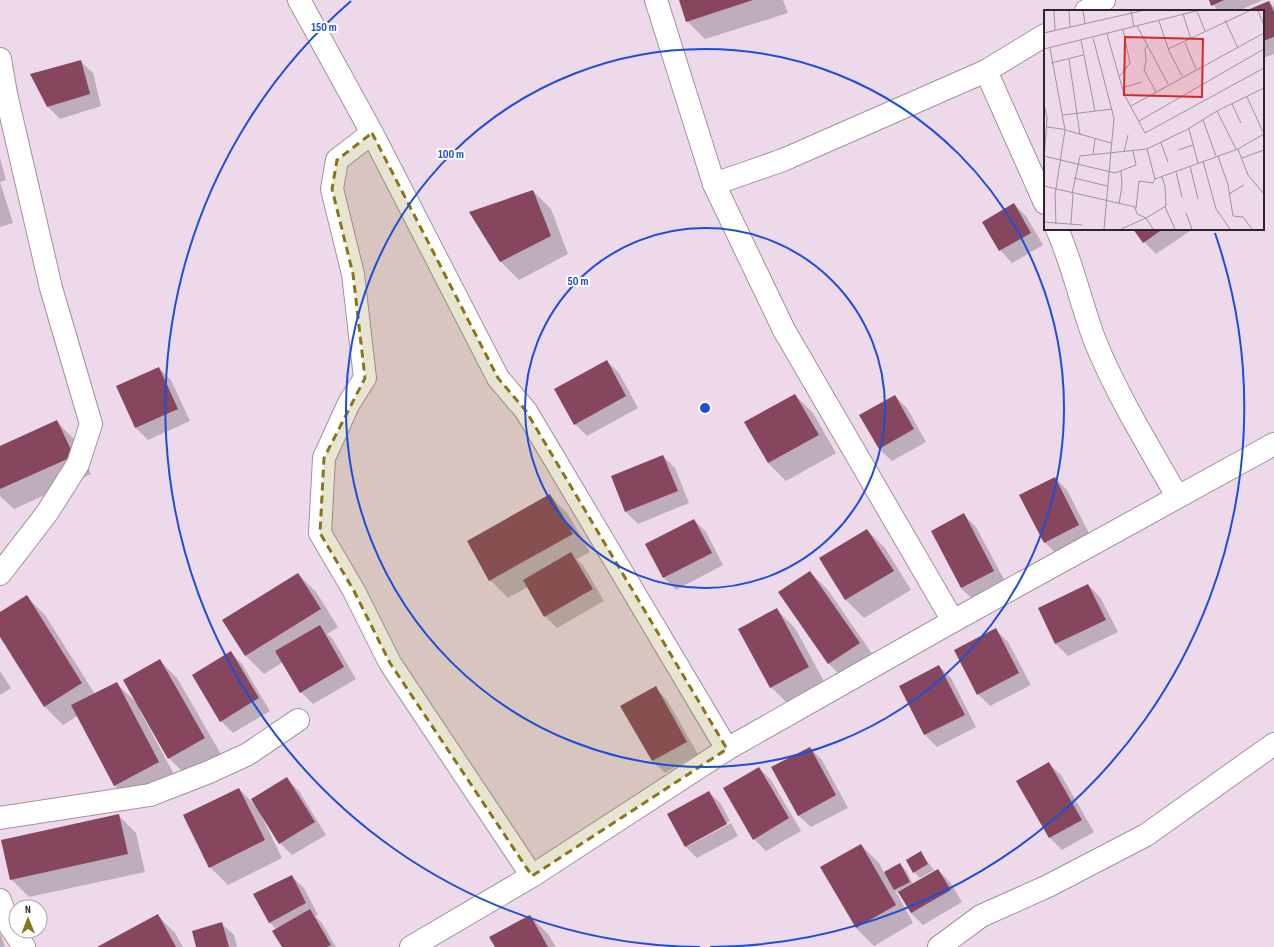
<svg xmlns="http://www.w3.org/2000/svg" width="1274" height="947" viewBox="0 0 1274 947" font-family="'Sofia Sans Condensed',sans-serif">
<style>
.shadow{fill:#0003}
.building{fill:#86475e}
.lines{fill:none;stroke-linecap:round;stroke-linejoin:round}
.minor-casing{stroke:#a3909f;stroke-width:24}
.minor{stroke:#fff;stroke-width:22}
.marked{fill:#897619;fill-opacity:0.2;stroke:#897619;stroke-width:3;stroke-dasharray:8 5;stroke-linejoin:round}
.ring{fill:none;stroke:#1d4ed8;stroke-width:2}
.inset-road{fill:none;stroke:#a0919d;stroke-width:1}
.view{fill:#d62828;fill-opacity:0.15;stroke:#d62828;stroke-width:2}
.inset-edge{fill:none;stroke:#2c242a;stroke-width:2}
.centre{fill:#1d4ed8;stroke:#fff;stroke-width:2}
.ring-label{font-size:12px;text-anchor:middle;font-weight:bold;fill:#1d4ed8;stroke:#fff;stroke-width:4;stroke-linejoin:round;paint-order:stroke}
</style>
<rect width="100%" height="100%" fill="#eed9ea"/>
<!-- shadow -->
<g class="shadow">
<path d="M680 0H783L788 13 705 39 687 21Z"/>
<path d="M1210 0H1263L1238 11H1218Z"/>
<path d="M1269 2 1274 7V54L1263 58V11H1248Z"/>
<path d="M80 61 93 73 101 106 60 119 48 107 31 74Z"/>
<path d="M0 158 6 180 0 182Z"/>
<path d="M0 182 13 223 0 227Z"/>
<path d="M533 191 551 209 568 254 519 280 501 262Z"/>
<path d="M1014 204 1026 216 1043 245 1012 263 1000 250 983 222Z"/>
<path d="M1134 229H1189L1190 231 1156 254 1144 242Z"/>
<path d="M607 361 619 373 638 408 587 436 575 424Z"/>
<path d="M159 368 171 380 190 421 148 440 136 428 118 387Z"/>
<path d="M795 395 813 413 836 453 786 481 768 463Z"/>
<path d="M895 396 907 408 926 442 892 461 879 449 861 416Z"/>
<path d="M57 422 75 440 91 474 14 509 0 496V447Z"/>
<path d="M663 456 675 468 689 503 638 524 626 512 612 476Z"/>
<path d="M1055 478 1067 490 1091 537 1057 554 1044 542Z"/>
<path d="M550 496 568 514 590 552 577 559 583 565 604 601 557 628 545 616 528 587 508 598 490 580Z"/>
<path d="M964 515 976 527 1006 583 973 600 961 588Z"/>
<path d="M694 520 706 532 723 565 676 590 664 578Z"/>
<path d="M867 530 885 548 911 590 864 618 846 600 821 558Z"/>
<path d="M810 572 828 590 877 661 847 682 829 664 780 592Z"/>
<path d="M298 574 316 592 338 627 327 634 332 638 356 679 313 704 301 692 283 662 264 674 246 656 224 620Z"/>
<path d="M1088 585 1100 597 1118 632 1068 656 1056 644 1039 609Z"/>
<path d="M27 597 45 615 95 694 116 683 137 703 159 660 177 678 222 756 187 776 169 758 140 708 139 709 177 780 132 803 114 785 77 716 63 725 45 707 0 635V613Z"/>
<path d="M777 610 795 628 826 685 789 705 771 687Z"/>
<path d="M996 630 1008 642 1031 685 990 706 978 694Z"/>
<path d="M230 652 242 664 270 711 233 733 221 721Z"/>
<path d="M939 666 951 678 976 727 937 747 925 735 900 686Z"/>
<path d="M0 671 11 688 0 695Z"/>
<path d="M655 688 667 700 698 754 665 773 652 761Z"/>
<path d="M810 748 822 760 848 808 811 827 798 815Z"/>
<path d="M1048 763 1061 775 1094 832 1062 850 1050 838 1017 781Z"/>
<path d="M759 768 771 780 801 831 766 851 754 839Z"/>
<path d="M287 779 299 791 326 835 292 855 280 843 263 817H262L282 858 228 885 210 867 239 789 256 806Z"/>
<path d="M709 792 721 804 730 821 688 844V846L731 823 738 836 697 858 685 846Z"/>
<path d="M118 815 136 833 145 872 29 897 11 879Z"/>
<path d="M861 845 879 863 884 873 900 864 906 870 913 884 938 870 950 882 962 902 923 925 911 913 901 895 895 890 913 923 874 946 856 928Z"/>
<path d="M920 852 934 870 920 878 914 872Z"/>
<path d="M291 876 304 888 318 915 315 916 322 923 336 947H283L277 930 269 922Z"/>
<path d="M157 915 175 933 183 947H99Z"/>
<path d="M530 916 548 934 556 947H496Z"/>
<path d="M221 923 234 935 237 947H198Z"/>
<path d="M0 934 1 935 5 947H0Z"/>
</g>
<!-- building -->
<g class="building">
<path d="M679 0H753L686 22Z"/>
<path d="M1209 0H1224L1211 6Z"/>
<path d="M1269 1 1274 12V37L1263 41V11H1245Z"/>
<path d="M81 60 90 94 47 107 30 74Z"/>
<path d="M533 190 551 236 500 262 469 212Z"/>
<path d="M1014 203 1031 233 999 251 982 222Z"/>
<path d="M1133 229H1163L1143 243Z"/>
<path d="M607 360 626 396 574 425 554 389Z"/>
<path d="M159 367 178 409 135 428 116 386Z"/>
<path d="M795 394 819 435 768 463 744 422Z"/>
<path d="M895 395 914 429 879 449 859 415Z"/>
<path d="M57 420 74 456 0 489V446Z"/>
<path d="M663 455 678 491 625 512 611 476Z"/>
<path d="M1055 477 1079 525 1044 543 1019 495Z"/>
<path d="M550 494 573 534 489 581 467 541Z"/>
<path d="M964 513 994 571 961 588 931 531Z"/>
<path d="M694 519 712 553 663 578 645 544Z"/>
<path d="M867 529 894 571 845 600 819 558Z"/>
<path d="M571 552 593 589 544 617 523 580Z"/>
<path d="M810 571 860 643 828 664 778 592Z"/>
<path d="M298 573 321 609 245 656 222 620Z"/>
<path d="M1088 584 1106 620 1055 644 1038 608Z"/>
<path d="M27 595 82 683 44 707 0 637V612Z"/>
<path d="M777 608 809 667 770 688 738 629Z"/>
<path d="M320 625 344 667 300 693 275 651Z"/>
<path d="M996 628 1019 673 977 695 954 650Z"/>
<path d="M231 651 259 698 220 722 192 675Z"/>
<path d="M160 659 205 738 168 759 123 680Z"/>
<path d="M939 665 965 715 924 735 899 686Z"/>
<path d="M117 682 159 762 114 786 71 705Z"/>
<path d="M656 686 687 742 652 761 620 706Z"/>
<path d="M810 747 836 795 798 816 771 767Z"/>
<path d="M1049 762 1082 820 1049 838 1016 781Z"/>
<path d="M759 767 789 818 753 840 723 788Z"/>
<path d="M287 777 315 822 279 844 251 799Z"/>
<path d="M239 788 265 840 209 868 183 815Z"/>
<path d="M709 791 727 824 685 847 667 814Z"/>
<path d="M119 814 128 854 10 880 1 840Z"/>
<path d="M861 844 896 905 856 928 820 867Z"/>
<path d="M921 851 928 864 913 873 906 860Z"/>
<path d="M900 863 910 882 894 890 884 872Z"/>
<path d="M938 869 951 890 911 913 898 892Z"/>
<path d="M292 875 306 903 269 923 253 894Z"/>
<path d="M310 909 331 945 327 947H282L272 931Z"/>
<path d="M158 914 176 947H97Z"/>
<path d="M530 915 548 947H495L489 937Z"/>
<path d="M222 922 229 947H196L192 931Z"/>
</g>
<g class="lines">
<defs>
<g id="minor">
<path d="M299 0 372 133 498 378 526 411 727 749"/>
<path d="M656 0 714 184 784 330 953 621"/>
<path d="M1086 11 1104 0"/>
<path d="M0 59 6 94 51 288 91 424 78 464 47 513 0 574"/>
<path d="M986 71 1045 203"/>
<path d="M372 133 337 160 332 189 353 274 365 378 349 403 324 458 320 533 354 591 390 663 532 876"/>
<path d="M714 184 783 160 986 71 1045 35"/>
<path d="M1057 229C1073 265 1081 304 1095 341 1117 395 1148 445 1177 496"/>
<path d="M0 818 150 795 209 772 248 754 298 720"/>
<path d="M0 900 7 921 24 947"/>
<path d="M411 947 532 876 727 749 953 621 1274 444"/>
<path d="M939 947 981 916 1048 886 1146 835 1274 744"/>
</g>
</defs>
<!-- minor casing -->
<use href="#minor" class="minor-casing"/>
<!-- minor -->
<use href="#minor" class="minor"/>
</g>
<!-- marked area -->
<path class="marked" d="M372 133 498 378 526 411 727 749 532 876 390 663 354 591 320 533 324 458 365 378 353 274 332 189 337 160Z"/>
<!-- distance rings -->
<g class="ring">
<circle cx="705" cy="408" r="180"/>
<circle cx="705" cy="408" r="359"/>
<path d="M700 947A539 539 0 0 1 351 1M1215 233A539 539 0 0 1 710 947"/>
</g>
<!-- overview -->
<g transform="translate(1044 10)">
<rect width="220" height="220" fill="#eed9ea"/>
<path class="inset-road" d="M10 1 11 20M25 1 26 17M39 1 41 14M87 1 90 17M153 1 161 21M214 1 220 15M139 4 147 29M181 10 194 38M115 11 125 41 138 66M93 16 124 74M0 23 97 1M63 24 80 84 101 123 220 58M49 28 70 108 60 219M37 30 51 101M141 33 152 59M103 36 101 39 102 51 100 60 112 82M6 38 21 120 11 185 12 214M0 39 152 1M124 39 205 1M25 49 36 125M7 53 39 45M75 67 86 53 79 20M78 78 98 72M203 87 220 124M0 94 3 108 0 150M188 94 197 113M87 96 220 23M173 101 192 139M19 105 68 99M159 110 172 146M95 111 220 39M3 117 18 119 67 133M145 119 154 153M117 133 124 152M103 139 111 169 194 139 220 124M194 139 204 165 220 184M134 140 149 135M80 142 84 125M49 144 51 129M0 146 71 163 92 155 89 141M174 146 184 175 189 206 199 207 208 219M198 148 220 140M159 151 172 199 186 219M146 156 154 189M132 162 138 187M30 168 63 176M0 176 91 197 93 204 102 208 122 196 121 176 118 167M28 184 36 146 103 139 144 119 173 101 220 78M185 184 200 175M75 194 78 175 77 161M121 197 131 219M92 198 95 171 109 173 111 169M142 203 148 219M0 212 38 215M27 214 29 184M77 219 102 208 109 219"/>
<path class="view" d="M81 27 159 29 158 87 80 85Z"/>
<rect width="220" height="220" class="inset-edge"/>
</g>
<circle cx="705" cy="408" r="6" class="centre"/>
<g class="ring-label">
<text x="324" y="31">150 m</text>
<text x="451" y="158">100 m</text>
<text x="578" y="285">50 m</text>
</g>
<!-- north arrow -->
<g transform="translate(28 919) rotate(359)"><circle r="19" fill="#ffffff" stroke="#aba7aa"/>
<path d="M0-3L7 15L0 10L-7 15Z" fill="#897619"/>
<text y="-6" font-size="11" font-weight="bold" text-anchor="middle" fill="#2c242a">N</text>
</g>
</svg>
